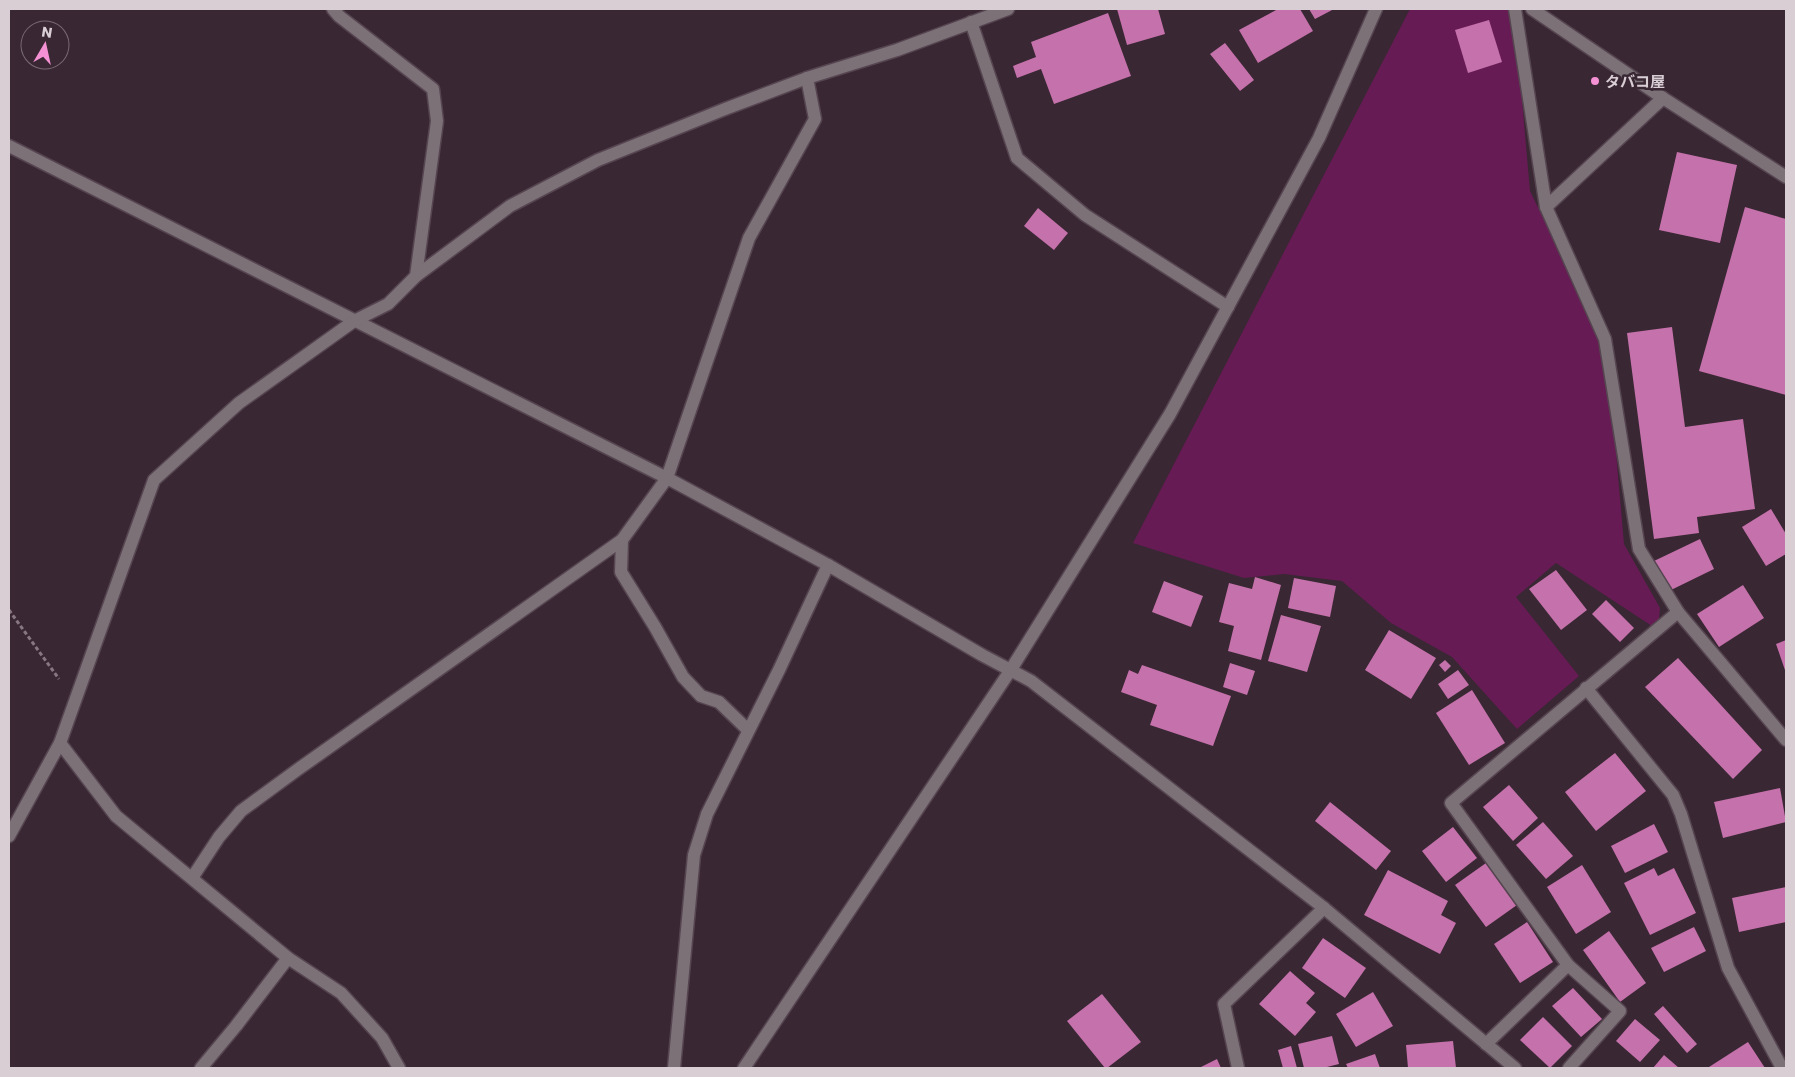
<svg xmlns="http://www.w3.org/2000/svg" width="1795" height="1077" viewBox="0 0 1795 1077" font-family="Poppins,'Noto Sans JP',sans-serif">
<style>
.green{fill:#671b54}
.building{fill:#c571ab}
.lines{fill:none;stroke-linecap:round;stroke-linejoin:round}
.minor-casing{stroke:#564550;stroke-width:15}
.path{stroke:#867780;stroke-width:3;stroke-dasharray:4 2.5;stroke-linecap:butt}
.minor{stroke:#7b7177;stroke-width:12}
.poi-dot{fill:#f491d4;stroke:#392733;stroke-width:2}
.labels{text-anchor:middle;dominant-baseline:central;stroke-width:5;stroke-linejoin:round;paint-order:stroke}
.poi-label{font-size:15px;font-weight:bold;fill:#daced5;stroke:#392733;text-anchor:start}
</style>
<rect width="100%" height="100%" fill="#392733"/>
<!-- green -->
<path class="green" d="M1410 9H1514L1530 191 1607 349 1624 544 1660 608 1658 630 1556 563 1516 597 1579 676 1517 729 1452 657 1391 623 1342 581 1284 574 1244 578 1133 543Z"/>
<!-- building -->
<g class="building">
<path d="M1117 9H1158L1165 34 1127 45Z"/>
<path d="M1278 9H1300L1313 31 1258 63 1239 30Z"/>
<path d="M1309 9H1334L1315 19Z"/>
<path d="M1108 13 1131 76 1054 104 1041 69 1017 78 1013 66 1036 57 1031 42Z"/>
<path d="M1489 20 1502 62 1468 73 1455 30Z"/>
<path d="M1225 43 1254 80 1240 91 1210 54Z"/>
<path d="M1677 152 1737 165 1720 243 1659 230Z"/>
<path d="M1745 207 1786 219V395L1699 371Z"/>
<path d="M1038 208 1068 233 1054 250 1024 226Z"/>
<path d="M1672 327 1685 427 1743 419 1755 509 1697 517 1699 533 1654 539 1627 333Z"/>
<path d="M1771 509 1786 534V554L1766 566 1742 527Z"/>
<path d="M1700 539 1714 569 1669 591 1654 561Z"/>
<path d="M1556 570 1587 610 1561 630 1529 589Z"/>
<path d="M1255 577 1281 585 1261 660 1228 651 1234 626 1219 622 1229 583 1252 589Z"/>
<path d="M1294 578 1336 586 1330 617 1288 608Z"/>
<path d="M1164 581 1203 596 1191 627 1152 612Z"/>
<path d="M1743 585 1764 618 1719 647 1697 614Z"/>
<path d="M1606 600 1634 628 1620 642 1592 614Z"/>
<path d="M1281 615 1321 626 1307 672 1268 661Z"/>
<path d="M1389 630 1436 658 1411 699 1365 670Z"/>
<path d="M1786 640V673L1776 644Z"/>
<path d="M1678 658 1762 750 1733 779 1645 687Z"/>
<path d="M1445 660 1451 666 1445 672 1439 665Z"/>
<path d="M1230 663 1255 671 1247 695 1223 687Z"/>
<path d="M1142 665 1231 696 1213 746 1150 725 1157 705 1121 692 1129 670 1138 674Z"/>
<path d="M1458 670 1469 685 1448 699 1438 684Z"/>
<path d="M1472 690 1505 743 1469 765 1436 713Z"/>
<path d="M1615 753 1646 791 1596 831 1565 792Z"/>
<path d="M1509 785 1538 818 1513 841 1483 807Z"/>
<path d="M1780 788 1786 822 1723 838 1714 802Z"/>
<path d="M1330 802 1391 851 1376 870 1315 821Z"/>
<path d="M1543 822 1573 856 1546 879 1516 845Z"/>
<path d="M1654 824 1668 852 1625 873 1611 846Z"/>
<path d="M1453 827 1477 858 1446 882 1422 851Z"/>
<path d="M1486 863 1517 905 1486 927 1455 885Z"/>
<path d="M1582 865 1611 912 1576 934 1547 887Z"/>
<path d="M1654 868 1658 876 1674 868 1696 913 1650 935 1624 883Z"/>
<path d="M1388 870 1448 901 1441 915 1456 923 1440 954 1364 915Z"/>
<path d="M1786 887V922L1739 932 1732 898Z"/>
<path d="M1527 922 1553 962 1520 983 1494 944Z"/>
<path d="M1694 927 1706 951 1664 972 1651 948Z"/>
<path d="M1609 931 1646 983 1620 1002 1583 950Z"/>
<path d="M1323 938 1366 968 1345 998 1302 968Z"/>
<path d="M1290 971 1315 993 1306 1003 1316 1012 1295 1036 1259 1004Z"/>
<path d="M1573 988 1602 1019 1581 1037 1552 1006Z"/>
<path d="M1373 992 1393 1026 1356 1047 1336 1014Z"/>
<path d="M1102 994 1141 1042 1107 1068H1105L1067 1021Z"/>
<path d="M1663 1006 1697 1044 1687 1053 1654 1014Z"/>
<path d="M1543 1017 1572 1046 1550 1068 1520 1040Z"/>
<path d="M1635 1019 1660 1040 1640 1062 1616 1041Z"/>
<path d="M1332 1036 1339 1064 1323 1068H1304L1298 1044Z"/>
<path d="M1453 1041 1456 1068H1408L1406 1045Z"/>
<path d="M1748 1042 1765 1068H1710L1709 1067Z"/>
<path d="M1291 1046 1297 1068H1283L1278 1050Z"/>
<path d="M1375 1054 1380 1068H1348L1346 1064Z"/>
<path d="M1664 1055 1679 1068H1653Z"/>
<path d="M1217 1059 1221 1068H1199Z"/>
</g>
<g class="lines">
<defs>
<g id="minor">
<path d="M333 9 339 16 433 89 437 121 416 276"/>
<path d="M1515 9 1546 207 1605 339 1639 549 1678 612 1786 740"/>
<path d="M1532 9 1663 98 1786 177"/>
<path d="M971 22 1017 158 1085 215 1228 307"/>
<path d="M9 146 667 478 828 565 982 655 1031 681 1324 908 1515 1068"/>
<path d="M1546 207 1663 98"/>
<path d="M622 540 621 572 655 627 683 677 701 696 719 702 748 730"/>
<path d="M1586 688 1673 795 1681 814 1728 968 1782 1068"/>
<path d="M60 743 116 816 288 958 341 993 382 1038 399 1068"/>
<path d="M9 836 60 743 154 480 239 403 354 321 388 304 416 276 510 206 598 160 725 109 807 78 897 50 1008 9"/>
<path d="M192 878 219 837 241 811 297 770 622 540 667 478 749 238 815 119 807 78"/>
<path d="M1568 965 1620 1011 1569 1068"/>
<path d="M1486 1044 1568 965 1451 803 1678 612"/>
<path d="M201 1068 236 1026 288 958"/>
<path d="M674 1068 694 855 707 814 779 670 828 565"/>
<path d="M744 1068 1010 671 1170 414 1319 138 1376 9"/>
<path d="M1238 1068 1224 1004 1324 908"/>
</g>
</defs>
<!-- minor casing -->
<use href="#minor" class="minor-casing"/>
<!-- path -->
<path class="path" d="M9 610 59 679"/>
<!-- minor -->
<use href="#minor" class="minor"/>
</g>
<!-- markers -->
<circle class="poi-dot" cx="1595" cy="81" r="5"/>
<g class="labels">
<!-- poi labels -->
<g class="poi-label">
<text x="1605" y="81">タバコ屋</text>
</g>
</g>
<!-- border -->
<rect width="1795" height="1077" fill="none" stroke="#daced5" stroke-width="20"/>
<!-- north arrow -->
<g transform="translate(45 45) rotate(9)"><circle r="24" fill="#392733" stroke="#796a74"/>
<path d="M0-4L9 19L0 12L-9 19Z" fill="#f491d4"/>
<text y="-8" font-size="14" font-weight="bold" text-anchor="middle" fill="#daced5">N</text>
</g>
</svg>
